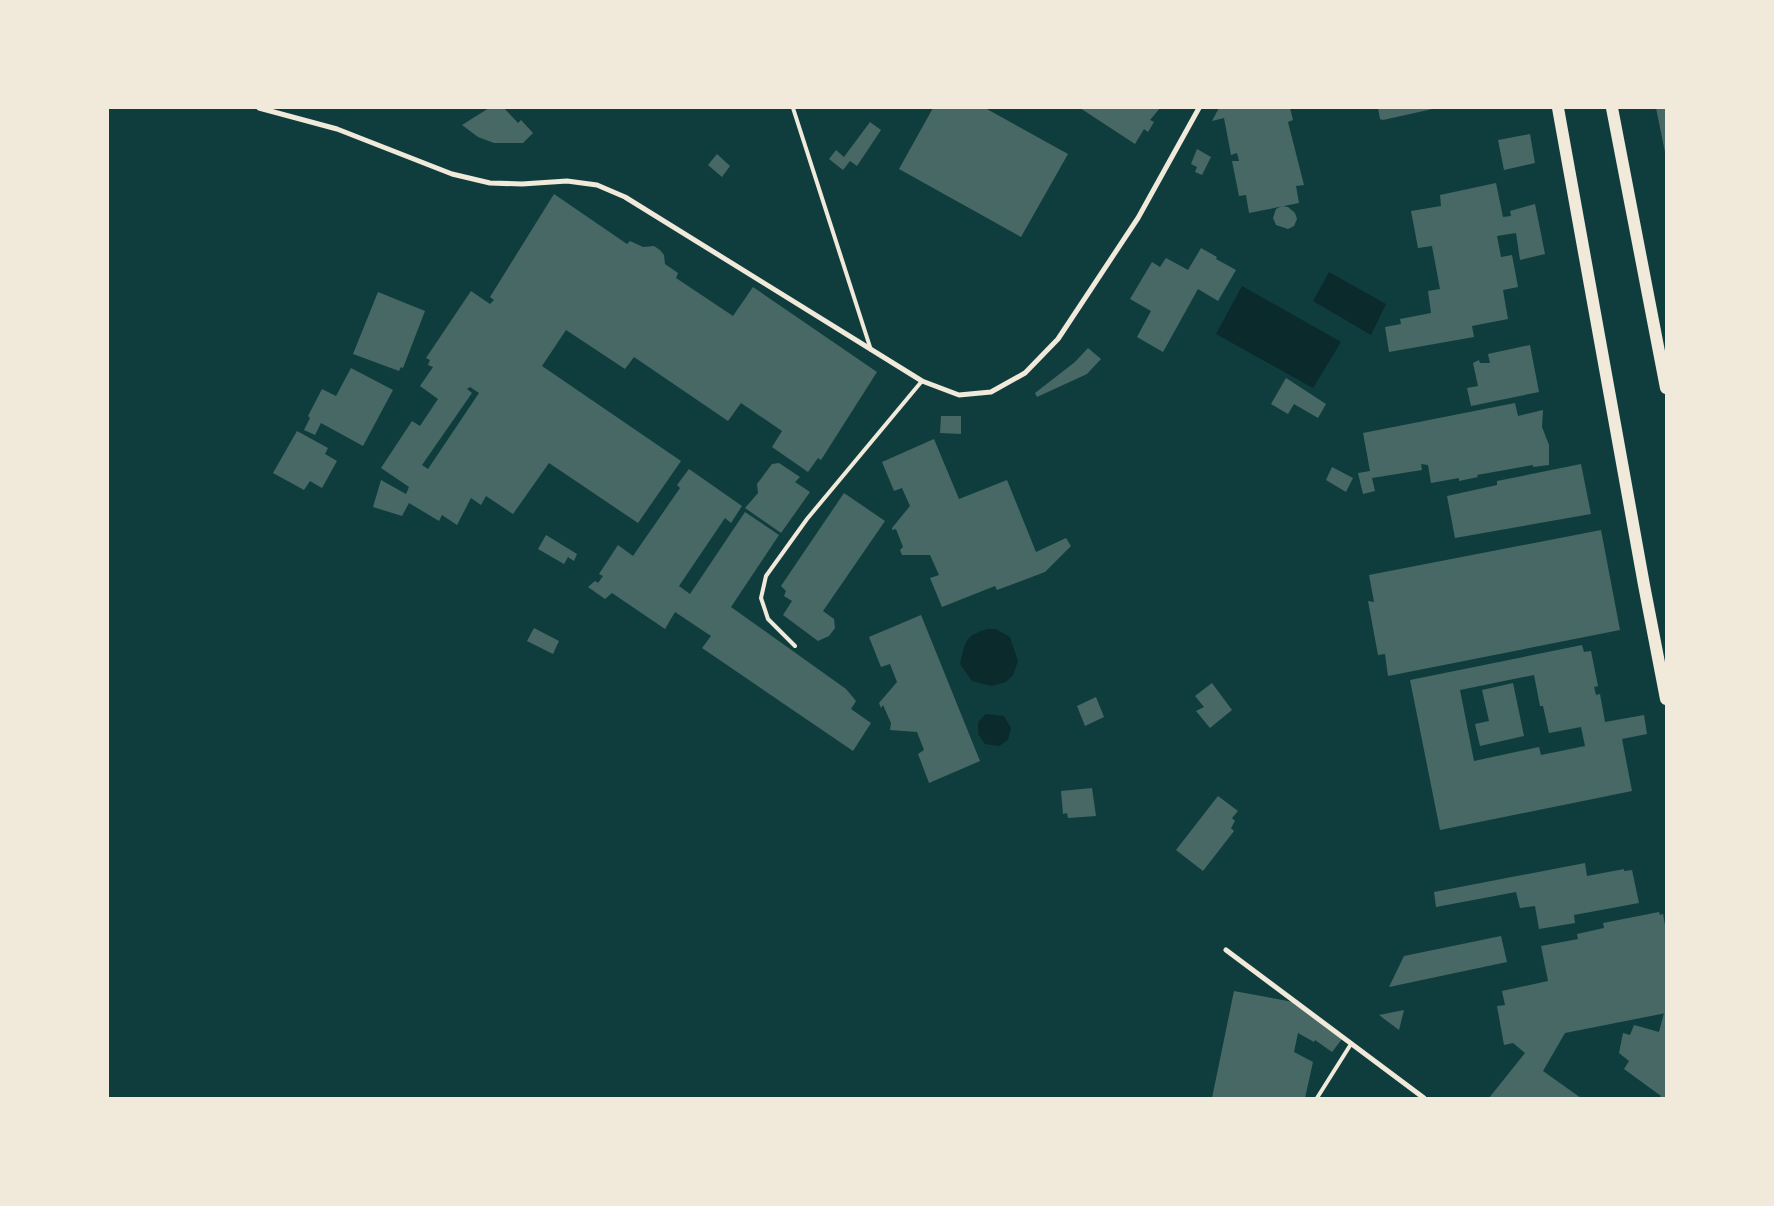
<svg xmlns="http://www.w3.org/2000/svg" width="1774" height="1206" viewBox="0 0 1774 1206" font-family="Montserrat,sans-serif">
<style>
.water{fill:#0a2a2b}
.building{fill:#486865;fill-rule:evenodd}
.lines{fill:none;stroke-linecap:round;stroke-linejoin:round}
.service{stroke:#f1e9da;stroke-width:4}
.minor{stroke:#f1e9da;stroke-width:5}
.primary{stroke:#f1e9da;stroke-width:12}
</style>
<rect width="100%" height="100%" fill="#0f3d3e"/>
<!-- water -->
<g class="water">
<path d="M1329 272 1386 304 1371 335 1313 301Z"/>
<path d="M1242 286 1341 342 1313 388 1216 334Z"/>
<path d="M987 629H996L1010 637 1018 661 1013 675 1006 682 992 686 972 681 960 664C966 641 963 637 987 629Z"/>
<path d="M986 714 1004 716 1011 728 1008 740 999 746 985 744 978 734V722Z"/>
</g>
<!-- building -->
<g class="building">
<path d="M489 108H504L518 123 521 120 533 133 523 143H494L478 137 462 125Z"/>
<path d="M933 108H985L1068 154 1021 237 899 169Z"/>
<path d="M1080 108H1160L1150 120 1154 122 1148 132 1144 129 1135 144Z"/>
<path d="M1219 108H1290L1293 120 1288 122 1304 185 1296 186 1299 203 1249 213 1246 195 1239 196 1232 161H1239L1237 153 1231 155 1224 118 1212 121Z"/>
<path d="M1378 108H1437L1383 120 1380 119Z"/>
<path d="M1656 108H1666V157Z"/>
<path d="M870 122 881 130 857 166 850 161 843 170 829 159 836 150 844 157Z"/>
<path d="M1530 134 1535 163 1504 170 1498 140Z"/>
<path d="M1197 149 1211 157 1202 175 1195 172 1197 167 1191 164Z"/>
<path d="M717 154 730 166 722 177 708 165Z"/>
<path d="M1496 183 1503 217 1511 216 1510 211 1535 204 1545 254 1520 260 1516 233 1497 236 1501 257 1512 255 1518 287 1503 290 1508 319 1472 326 1474 337 1389 352 1385 327 1401 324 1400 319 1431 313 1428 291 1440 289 1432 246 1418 248 1411 211 1441 206 1440 195Z"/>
<path d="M554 194 627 244 630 241 643 247 654 246 660 250 664 255 665 264 678 273 676 278 733 316 753 287 877 372 821 460 818 458 808 472 772 447 782 431 741 403 728 421 634 357 625 369 566 330 542 366 681 461 638 523 549 463 513 514 486 496 481 505 471 498 457 525 442 515 439 521 409 503 402 516 373 507 381 480 406 494 409 487 381 468 412 421 420 426 438 399 420 386 433 367 428 365 430 360 426 358 471 291 490 304 494 300 490 297ZM470 387 479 393 428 469 422 465 472 393 467 389Z"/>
<path d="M1282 206 1288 207 1295 213 1297 219 1294 226 1288 229 1276 225 1273 218 1276 209Z"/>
<path d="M1201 248 1217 257 1216 259 1236 270 1218 301 1198 289 1163 352 1137 337 1151 311 1130 299 1152 262 1160 267 1166 258 1188 270Z"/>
<path d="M378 292 425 311 403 368 401 367 399 371 353 354Z"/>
<path d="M1530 345 1539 392 1471 406 1467 388 1478 386 1473 363 1479 360 1480 363H1490L1488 354Z"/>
<path d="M1088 348 1101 359 1087 374 1037 397 1035 393 1075 362Z"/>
<path d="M351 368 393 390 363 446 321 423 315 435 304 430 310 418 308 416 322 389 336 396Z"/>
<path d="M1286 378 1326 404 1318 418 1294 404 1288 414 1271 404Z"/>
<path d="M1515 403 1518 416 1543 410 1542 427 1549 445V465L1533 467V465L1477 475 1478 477 1459 481V478L1431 483 1428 465 1421 464 1422 470 1372 478 1375 491 1363 494 1358 473 1370 471 1363 433Z"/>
<path d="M941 416H961V434L940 433Z"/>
<path d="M297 431 328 448 325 454 337 461 322 488 310 481 304 490 273 473Z"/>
<path d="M934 439 959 499 1007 480 1036 552 1066 538 1071 546 1045 572 997 590 995 586 942 607 930 578 939 575 930 555H902L900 550 903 547 896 529 892 530V528L910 506 902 488 894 491 882 462Z"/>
<path d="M779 463 800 477 795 482 810 492 781 533 745 508 758 493 757 484 772 464Z"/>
<path d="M1581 464 1591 514 1455 538 1447 496 1497 485V481Z"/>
<path d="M1332 467 1353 478 1346 492 1326 480Z"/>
<path d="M689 469 742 506 731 523 725 518 679 586 690 594 745 512 779 535 731 607 846 689 856 701 851 709 871 723 853 751 702 648 711 636 675 612 665 629 612 593 605 599 588 587 595 581 598 583 603 576 599 574 618 545 633 556 680 488 677 485Z"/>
<path d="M844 493 885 521 823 611 834 619 835 628 829 636 818 641 783 615 792 601 784 596 786 591 781 586Z"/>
<path d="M1601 530 1620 630 1388 676 1385 654 1378 655 1368 601 1374 602 1369 575Z"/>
<path d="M546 535 577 554 574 561 568 557 564 564 538 549Z"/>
<path d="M921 615 980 761 929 783 918 754 924 750 917 732 890 730 891 723 883 705 881 708 879 703 897 682 890 664 881 667 869 637Z"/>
<path d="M534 628 559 641 553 654 527 641Z"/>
<path d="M1582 645 1584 652 1591 651 1598 686 1594 687 1596 695 1600 694 1605 722 1644 715 1647 734 1622 739 1632 791 1440 830 1410 680ZM1534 675 1540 706H1543L1549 733 1581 727 1585 746 1541 755 1539 747 1474 761 1460 690Z"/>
<path d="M1212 683 1232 710 1210 728 1196 711 1204 707 1195 696Z"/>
<path d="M1513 683 1524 736 1480 746 1475 724 1489 721 1482 690Z"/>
<path d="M1096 697 1104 717 1085 726 1077 706Z"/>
<path d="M1092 788 1096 816 1068 818 1067 813 1063 814 1061 791Z"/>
<path d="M1218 796 1238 811 1232 818 1235 821 1231 828 1234 831 1203 871 1176 850Z"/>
<path d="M1585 863 1587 876 1624 869V871L1632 870 1639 903 1574 915 1575 923 1539 929 1535 906 1520 908 1516 892 1436 907 1434 892Z"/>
<path d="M1659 912 1660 915 1663 914 1666 931V1013L1565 1033 1543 1071 1581 1098H1489L1525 1053 1513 1043 1504 1045 1497 1006 1505 1005 1502 991 1548 981 1541 946 1578 939 1577 934 1604 928 1603 923Z"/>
<path d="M1501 936 1507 962 1389 987 1404 956Z"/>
<path d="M1234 991 1293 1002 1342 1039 1332 1052 1315 1040 1314 1042 1298 1033 1294 1052 1313 1062 1305 1098H1212Z"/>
<path d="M1404 1010 1399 1030 1379 1015Z"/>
<path d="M1664 1013 1666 1014V1097L1659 1098 1661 1096 1624 1069 1629 1061 1619 1053 1623 1033 1630 1035 1634 1025 1659 1032Z"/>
</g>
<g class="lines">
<!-- service -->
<g class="service">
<path d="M793 108 871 350"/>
<path d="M795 646 768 619 761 598 766 576 807 519 922 381"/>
<path d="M1317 1098 1351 1044"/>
</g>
<!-- minor -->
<g class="minor">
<path d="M259 108 337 129 452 174 490 183 522 184 567 181 597 185 625 197 922 381 959 395 991 392 1025 373 1058 339 1138 218 1199 108"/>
<path d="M1226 950 1424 1098"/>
</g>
<!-- primary -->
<g class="primary">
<path d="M1558 108 1644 585 1666 699"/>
<path d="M1612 108 1666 388"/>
</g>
</g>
<!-- border -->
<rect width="1774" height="1206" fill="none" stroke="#f1e9da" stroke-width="218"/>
</svg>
